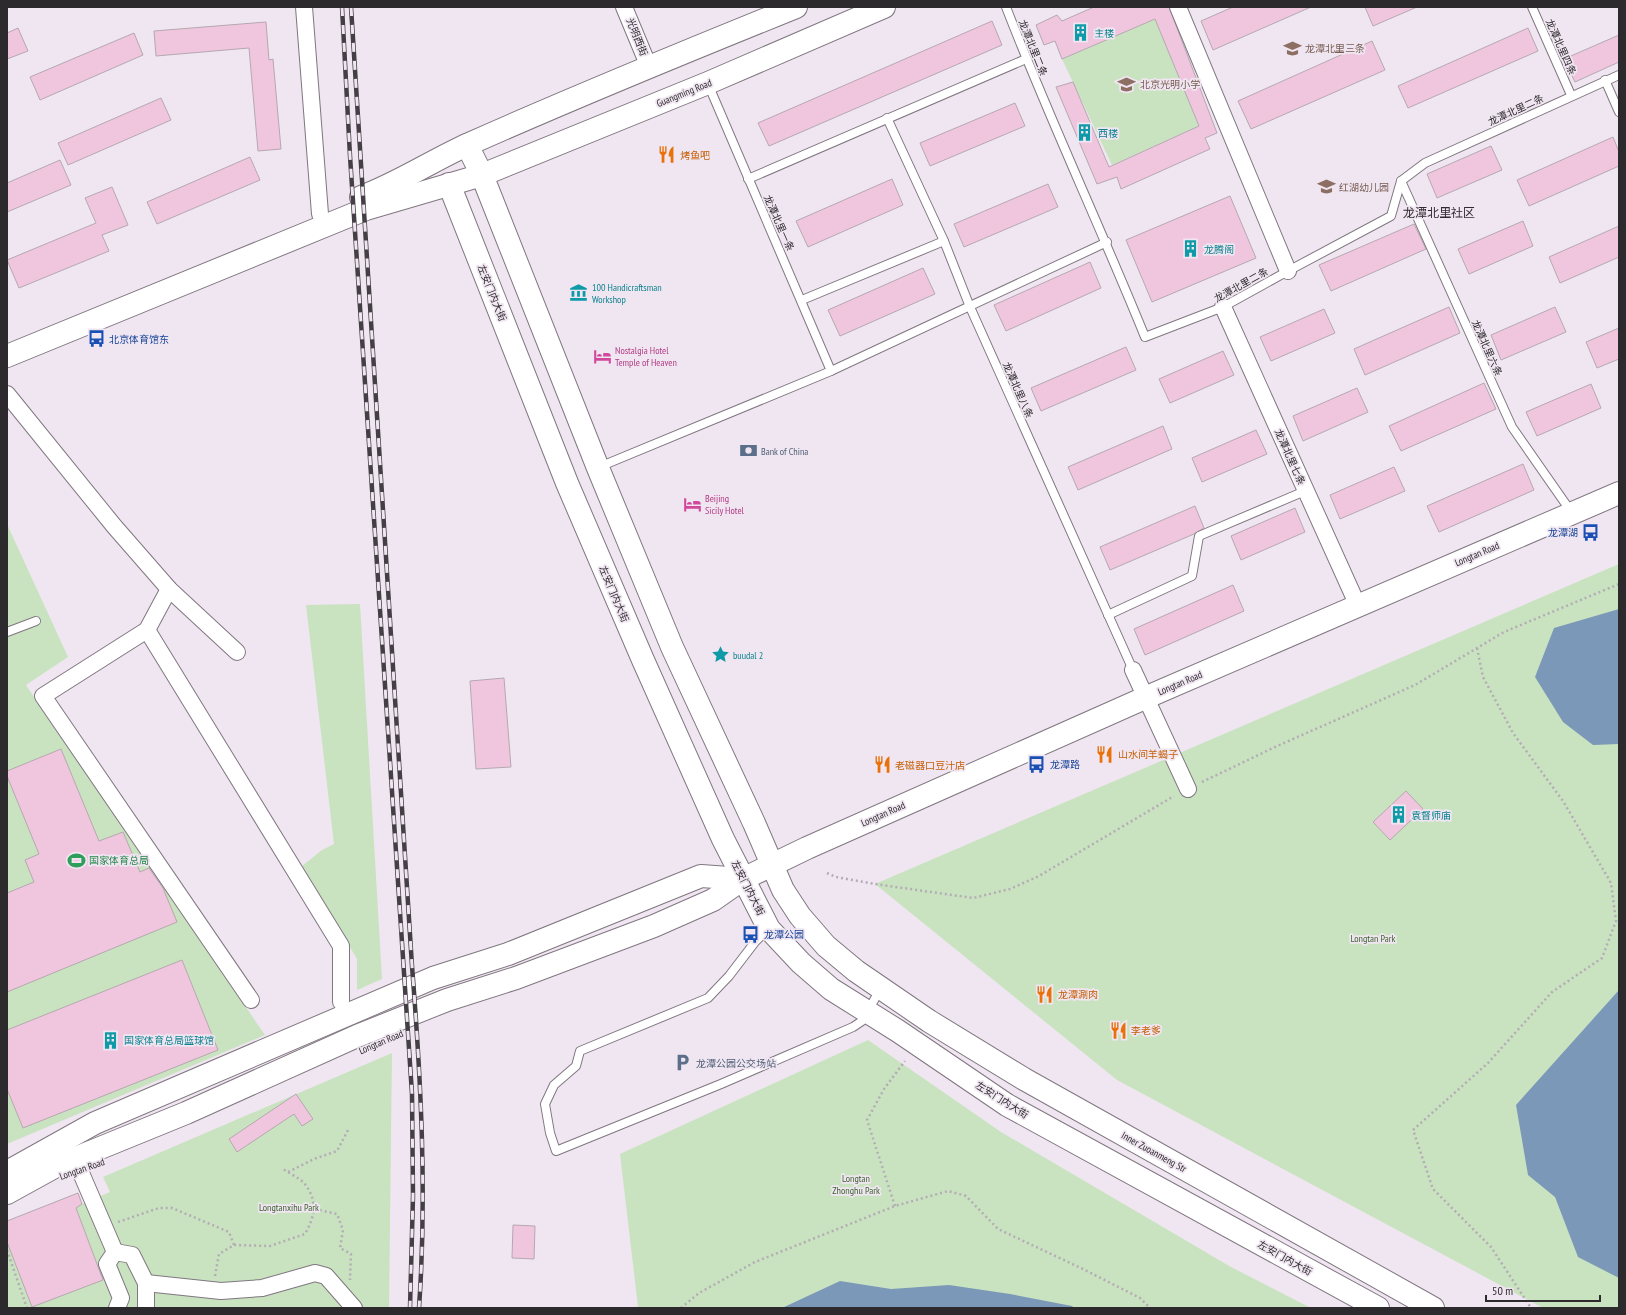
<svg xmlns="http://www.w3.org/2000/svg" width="1626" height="1315" viewBox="0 0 1626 1315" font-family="'PT Sans Narrow','Noto Sans SC',sans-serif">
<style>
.green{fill:#c9e3c0}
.water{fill:#7c98b8}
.building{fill:#f0c6de;stroke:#b5a8b0}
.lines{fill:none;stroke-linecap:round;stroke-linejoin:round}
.lane-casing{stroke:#807781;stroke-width:10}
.street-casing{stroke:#807781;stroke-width:18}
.secondary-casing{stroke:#807781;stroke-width:24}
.path{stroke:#b4acb5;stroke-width:2.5;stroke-dasharray:2 3;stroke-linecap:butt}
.lane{stroke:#fff;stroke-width:8}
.street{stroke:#fff;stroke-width:16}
.secondary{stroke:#fff;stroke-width:22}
.rail-casing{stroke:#433f44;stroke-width:4.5}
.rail{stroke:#f0e6f1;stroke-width:3;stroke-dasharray:9;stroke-linecap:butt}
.labels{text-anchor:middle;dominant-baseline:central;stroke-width:3.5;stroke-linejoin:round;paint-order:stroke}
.culture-label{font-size:10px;fill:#0d838f;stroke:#f0e6f1;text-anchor:start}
.street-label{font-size:10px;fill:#2d2a2e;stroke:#f0e6f1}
.education-label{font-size:10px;fill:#785e54;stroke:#f0e6f1;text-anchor:start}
.food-label{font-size:10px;fill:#c56008;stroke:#f0e6f1;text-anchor:start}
.transit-label{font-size:10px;fill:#164399;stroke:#f0e6f1;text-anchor:start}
.hotel-label{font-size:10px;fill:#b23c85;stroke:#f0e6f1;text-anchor:start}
.service-label{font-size:10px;fill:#4e5e75;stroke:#f0e6f1;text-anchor:start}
.leisure-label{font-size:10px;fill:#27864d;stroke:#f0e6f1;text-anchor:start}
.park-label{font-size:10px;fill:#3e6230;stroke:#f0e6f1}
.quarter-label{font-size:12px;fill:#302931;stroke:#f0e6f1}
</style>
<rect width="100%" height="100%" fill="#f0e6f1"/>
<!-- green -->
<g class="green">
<path d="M1155 19 1199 126 1112 165 1062 59Z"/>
<path d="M7 524 68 657 26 685 265 1035 7 1144Z"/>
<path d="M1619 564V1308H1543L1117 1080 875 884Z"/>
<path d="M360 604 382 979 357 990V959L302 866 322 850 334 844 306 605Z"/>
<path d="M868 1040 1001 1132 1231 1267 1311 1308H636L638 1307 620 1154Z"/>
<path d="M392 1053 389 1308H7V1221L78 1193 82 1204 110 1192 103 1177Z"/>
</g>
<!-- water -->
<g class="water">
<path d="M1619 609V744L1593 745 1563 722 1535 677 1554 628Z"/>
<path d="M1619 990V1278L1578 1257 1555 1197 1528 1175 1516 1105Z"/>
<path d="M840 1281 891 1289 949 1285 1010 1294 1072 1306 1074 1308H782Z"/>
</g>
<!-- building -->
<g class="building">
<path d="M1094 7H1169L1217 133 1205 138 1210 149 1121 189 1117 177 1097 184 1056 87 1073 82 1109 167 1199 126 1155 19 1062 59 1055 41 1044 45 1036 25 1057 15 1062 21Z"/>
<path d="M1233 7H1311L1213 50 1201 21Z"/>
<path d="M1365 7H1417L1373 26Z"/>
<path d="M992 21 1002 45 769 146 758 123Z"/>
<path d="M266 22 269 60 273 59 281 149 258 151 249 48 156 56 154 31Z"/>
<path d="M18 28 28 51 7 59V33Z"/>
<path d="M1528 28 1538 51 1408 108 1398 86Z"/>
<path d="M134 33 143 55 40 100 30 77Z"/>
<path d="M1619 35V62L1575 82 1564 59Z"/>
<path d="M1372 41 1385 70 1251 129 1238 101Z"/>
<path d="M161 98 171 120 68 165 58 143Z"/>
<path d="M1015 103 1025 126 930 166 920 143Z"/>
<path d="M1613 137 1619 152V166L1529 206 1517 180Z"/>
<path d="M1491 146 1502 170 1437 198 1427 174Z"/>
<path d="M250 157 260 180 157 224 147 202Z"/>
<path d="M60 160 71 185 7 212V183Z"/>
<path d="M892 179 903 205 808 247 796 221Z"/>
<path d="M1048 184 1058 207 964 247 954 224Z"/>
<path d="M112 187 128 225 102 235 109 251 19 288 7 260 96 223 85 198Z"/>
<path d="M1230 196 1256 258 1152 302 1126 240Z"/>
<path d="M1523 221 1533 246 1469 274 1458 249Z"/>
<path d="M1414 224 1426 249 1331 291 1319 265Z"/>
<path d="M1619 226V257L1560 283 1549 257Z"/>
<path d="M1090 262 1101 288 1006 331 994 305Z"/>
<path d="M923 268 935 294 840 336 828 310Z"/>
<path d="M1449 307 1460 333 1365 375 1354 349Z"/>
<path d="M1555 307 1566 332 1501 360 1491 335Z"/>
<path d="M1324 309 1335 333 1271 361 1260 337Z"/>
<path d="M1619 328V359L1597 368 1586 342Z"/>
<path d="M1126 347 1136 370 1041 411 1031 388Z"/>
<path d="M1223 351 1234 375 1170 403 1159 379Z"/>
<path d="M1484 383 1496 409 1401 451 1389 426Z"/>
<path d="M1591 384 1601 408 1537 436 1526 412Z"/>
<path d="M1357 388 1368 412 1303 441 1293 416Z"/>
<path d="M1163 426 1172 449 1078 490 1068 467Z"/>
<path d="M1256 430 1267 454 1202 482 1192 458Z"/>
<path d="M1523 464 1534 490 1439 532 1427 506Z"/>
<path d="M1394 467 1405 491 1340 519 1330 495Z"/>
<path d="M1195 506 1204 528 1194 534 1110 570 1100 547Z"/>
<path d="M1295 508 1305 532 1241 560 1231 536Z"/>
<path d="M1233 585 1244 611 1145 655 1134 629Z"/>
<path d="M504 678 511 767 476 769 470 681Z"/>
<path d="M61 749 99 841 123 832 140 872 149 868 163 888 177 922 7 992V893L34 882 25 860 39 854 7 776V771Z"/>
<path d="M1406 791 1423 809 1390 840 1373 822Z"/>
<path d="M182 960 218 1050 23 1128 7 1089V1030Z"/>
<path d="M296 1094 313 1119 302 1126 294 1114 237 1152 229 1139Z"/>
<path d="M78 1193 82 1204 76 1208 103 1280 32 1307 7 1242V1221Z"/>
<path d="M513 1225 535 1226 534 1259 512 1258Z"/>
</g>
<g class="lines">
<defs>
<g id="lane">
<path d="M1006 7C1049 118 1100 226 1145 337L1223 307 1288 271 1391 216 1401 181 1425 163 1619 75"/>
<path d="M1532 7 1571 95"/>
<path d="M1605 80 1619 112"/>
<path d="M708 84 831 371"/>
<path d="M887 118 944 241 970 307 1133 670"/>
<path d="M748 179 1026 59"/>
<path d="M1401 181 1512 427 1572 513"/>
<path d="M802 300 944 241"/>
<path d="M599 467 831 371 1107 242"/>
<path d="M1108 615 1192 576 1199 536 1305 491"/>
<path d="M7 632 36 621"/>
<path d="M768 929 755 942 729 976 708 998 580 1051 576 1066 554 1085 545 1104 550 1133 556 1151 721 1084 853 1027 862 1021 881 988"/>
</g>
<g id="street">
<path d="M304 7 320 214"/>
<path d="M624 7 649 67"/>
<path d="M1178 7 1288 271"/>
<path d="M1223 307 1358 606"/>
<path d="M7 394 114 526 169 589 237 652"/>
<path d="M169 589 147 630 43 696 251 1000"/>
<path d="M147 630 341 946V1002"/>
<path d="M1133 670 1188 789"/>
<path d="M75 1159 115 1252"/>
<path d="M115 1252 132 1255 146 1283V1308"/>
<path d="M115 1252 107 1264 121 1298 117 1308"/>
<path d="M146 1283 221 1291 262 1288 315 1273 326 1276 354 1308"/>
</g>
<g id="secondary">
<path d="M467 145 482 175 598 468 672 647 754 823 783 890 800 916 826 946 856 971 929 1021 1024 1079 1433 1308"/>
<path d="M449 184 567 483 643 660 723 839 769 929 801 963 831 989 898 1031 1007 1105 1378 1308"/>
<path d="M361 197C399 183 433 160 469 144 577 96 687 51 796 7"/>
<path d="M7 356 366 209 482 175 708 83 884 7"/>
<path d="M7 1172 95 1123 433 978 508 954 701 876 743 879"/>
<path d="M7 1193 56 1166 186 1113 357 1036 447 1000 516 978 654 926 713 900 743 879 807 848 1147 697 1619 493"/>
</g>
</defs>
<!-- lane casing -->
<use href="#lane" class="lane-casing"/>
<!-- street casing -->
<use href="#street" class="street-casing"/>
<!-- secondary casing -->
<use href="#secondary" class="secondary-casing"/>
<!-- path -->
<g class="path">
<path d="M1477 648 1483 677 1513 733 1563 801 1611 883 1616 921 1602 958 1552 992 1488 1063 1413 1130 1433 1189 1491 1247 1531 1308"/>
<path d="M1202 782 1275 747 1415 685 1504 632 1619 584"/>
<path d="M827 873 836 877 875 884 973 898 1010 889 1039 876 1174 796"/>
<path d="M288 1172 314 1159 337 1151 348 1130"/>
<path d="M895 1206 867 1120 884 1089 905 1061"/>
<path d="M315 1209 337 1214 343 1230 340 1248 351 1254 350 1280"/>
<path d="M118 1222 159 1208H172L229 1232 234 1245"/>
<path d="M7 1250 27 1308"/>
<path d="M215 1276 219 1254 234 1245 270 1246 305 1234C315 1216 318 1202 305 1184 300 1178 288 1173 282 1168"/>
<path d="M681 1308 699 1293 755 1262 895 1206 948 1191 966 1196 998 1229 1083 1269 1140 1298 1150 1308"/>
</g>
<!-- lane -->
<use href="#lane" class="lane"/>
<!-- street -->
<use href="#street" class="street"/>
<!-- secondary -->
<use href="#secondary" class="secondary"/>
<defs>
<g id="rail">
<path d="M342 7 350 156 412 1094 413 1196 410 1308"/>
<path d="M351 7 412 966C421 1080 427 1194 419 1308"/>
</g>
</defs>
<!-- rail casing -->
<use href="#rail" class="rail-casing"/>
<!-- rail -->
<use href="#rail" class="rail"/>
</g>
<!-- icons -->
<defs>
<symbol id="building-bare" viewBox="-9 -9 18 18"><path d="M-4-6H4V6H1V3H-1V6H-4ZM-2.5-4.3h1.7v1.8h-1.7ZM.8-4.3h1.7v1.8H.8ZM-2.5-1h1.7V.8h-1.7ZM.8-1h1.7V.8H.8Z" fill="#0f9aa8" stroke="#f0e6f1" stroke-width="2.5" paint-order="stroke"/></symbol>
<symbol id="school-bare" viewBox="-9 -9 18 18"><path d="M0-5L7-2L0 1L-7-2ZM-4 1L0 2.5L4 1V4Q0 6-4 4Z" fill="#8d6e63" stroke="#f0e6f1" stroke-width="2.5" paint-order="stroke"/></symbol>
<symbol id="restaurant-bare" viewBox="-9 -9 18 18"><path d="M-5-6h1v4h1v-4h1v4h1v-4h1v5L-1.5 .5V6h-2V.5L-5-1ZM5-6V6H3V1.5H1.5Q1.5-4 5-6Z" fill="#e8710a" stroke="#f0e6f1" stroke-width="2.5" paint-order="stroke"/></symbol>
<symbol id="museum-bare" viewBox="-9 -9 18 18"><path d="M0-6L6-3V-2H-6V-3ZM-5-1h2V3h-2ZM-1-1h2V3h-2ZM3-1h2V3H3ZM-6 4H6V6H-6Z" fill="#0f9aa8" stroke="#f0e6f1" stroke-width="2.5" paint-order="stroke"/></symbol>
<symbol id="bus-bare" viewBox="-9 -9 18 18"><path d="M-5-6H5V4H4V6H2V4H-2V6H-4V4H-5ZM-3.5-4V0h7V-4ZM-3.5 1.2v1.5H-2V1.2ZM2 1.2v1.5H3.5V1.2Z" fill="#1a4fb4" stroke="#f0e6f1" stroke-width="2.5" paint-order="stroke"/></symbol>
<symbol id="hotel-bare" viewBox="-9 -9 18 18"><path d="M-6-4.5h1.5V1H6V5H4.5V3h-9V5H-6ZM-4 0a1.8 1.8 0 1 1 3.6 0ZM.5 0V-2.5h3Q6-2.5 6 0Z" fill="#d1479c" stroke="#f0e6f1" stroke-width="2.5" paint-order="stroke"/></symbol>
<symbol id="bank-bare" viewBox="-9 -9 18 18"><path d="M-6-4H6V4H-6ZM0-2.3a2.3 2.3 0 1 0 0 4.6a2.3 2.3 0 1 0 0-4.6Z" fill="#5c6f8a" stroke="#f0e6f1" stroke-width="2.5" paint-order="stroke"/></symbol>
<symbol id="sight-bare" viewBox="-9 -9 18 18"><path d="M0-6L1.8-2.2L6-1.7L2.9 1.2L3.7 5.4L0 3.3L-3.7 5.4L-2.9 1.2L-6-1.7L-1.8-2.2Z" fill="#0f9aa8" stroke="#f0e6f1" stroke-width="2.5" paint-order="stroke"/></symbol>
<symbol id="stadium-bare" viewBox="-9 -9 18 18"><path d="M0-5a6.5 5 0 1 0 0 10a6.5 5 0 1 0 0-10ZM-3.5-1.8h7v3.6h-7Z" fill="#2e9e5b" stroke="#f0e6f1" stroke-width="2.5" paint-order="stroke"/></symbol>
<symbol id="parking-bare" viewBox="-9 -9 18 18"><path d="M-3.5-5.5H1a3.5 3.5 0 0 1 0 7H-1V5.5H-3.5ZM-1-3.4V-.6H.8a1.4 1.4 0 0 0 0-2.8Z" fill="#5c6f8a" stroke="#f0e6f1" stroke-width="2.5" paint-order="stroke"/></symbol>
</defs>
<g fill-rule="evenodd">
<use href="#building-bare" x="1068" y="20" width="25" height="25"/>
<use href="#school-bare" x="1280" y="36" width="25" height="25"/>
<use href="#school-bare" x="1114" y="72" width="25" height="25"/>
<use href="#building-bare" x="1072" y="120" width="25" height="25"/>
<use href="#restaurant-bare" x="654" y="142" width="25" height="25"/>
<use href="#school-bare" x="1314" y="174" width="25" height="25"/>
<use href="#building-bare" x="1178" y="236" width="25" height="25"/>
<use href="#museum-bare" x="566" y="280" width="25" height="25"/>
<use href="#bus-bare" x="84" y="326" width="25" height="25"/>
<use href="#hotel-bare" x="590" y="344" width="25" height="25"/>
<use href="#bank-bare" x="736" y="438" width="25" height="25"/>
<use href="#hotel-bare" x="680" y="492" width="25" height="25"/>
<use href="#bus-bare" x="1578" y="520" width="25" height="25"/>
<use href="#sight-bare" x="708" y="642" width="25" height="25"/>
<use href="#restaurant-bare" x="1092" y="742" width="25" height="25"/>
<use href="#bus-bare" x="1024" y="752" width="25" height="25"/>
<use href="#restaurant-bare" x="870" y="752" width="25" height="25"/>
<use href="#building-bare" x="1386" y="802" width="25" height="25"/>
<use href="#stadium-bare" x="64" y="848" width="25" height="25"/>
<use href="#bus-bare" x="738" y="922" width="25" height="25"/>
<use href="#restaurant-bare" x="1032" y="982" width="25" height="25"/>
<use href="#restaurant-bare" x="1106" y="1018" width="25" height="25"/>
<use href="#building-bare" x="98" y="1028" width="25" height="25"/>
<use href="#parking-bare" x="670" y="1050" width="25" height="25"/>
</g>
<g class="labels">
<!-- culture labels -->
<g class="culture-label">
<text x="1094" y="33">主楼</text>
<text x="1098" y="133">西楼</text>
<text x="1204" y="249">龙腾阁</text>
<text x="592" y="287">100 Handicraftsman<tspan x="592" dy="12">Workshop</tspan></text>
<text x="733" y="655">buudal 2</text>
<text x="1411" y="815">袁督师庙</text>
<text x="124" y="1040">国家体育总局篮球馆</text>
</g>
<!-- street labels -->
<g class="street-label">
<text transform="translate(637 37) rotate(68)">光明西街</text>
<text transform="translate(1561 47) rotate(66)">龙潭北里四条</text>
<text transform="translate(1033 48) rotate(68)">龙潭北里二条</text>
<text transform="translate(684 93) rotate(-22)">Guangming Road</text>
<text transform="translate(1516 110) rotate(-25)">龙潭北里二条</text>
<text transform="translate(779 223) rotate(66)">龙潭北里一条</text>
<text transform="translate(1241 285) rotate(-29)">龙潭北里二条</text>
<text transform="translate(492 293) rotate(68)">左安门内大街</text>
<text transform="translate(1487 348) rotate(66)">龙潭北里六条</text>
<text transform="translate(1018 390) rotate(66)">龙潭北里八条</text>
<text transform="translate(1290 457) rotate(66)">龙潭北里七条</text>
<text transform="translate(1477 554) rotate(-23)">Longtan Road</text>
<text transform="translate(614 594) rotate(67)">左安门内大街</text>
<text transform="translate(1180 683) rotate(-23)">Longtan Road</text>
<text transform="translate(883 814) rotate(-24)">Longtan Road</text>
<text transform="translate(748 888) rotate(63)">左安门内大街</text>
<text transform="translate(381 1042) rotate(-23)">Longtan Road</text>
<text transform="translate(1002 1100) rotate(32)">左安门内大街</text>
<text transform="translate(1154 1152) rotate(29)">Inner Zuoanmeng Str</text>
<text transform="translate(82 1169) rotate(-19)">Longtan Road</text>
<text transform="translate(1285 1258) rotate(29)">左安门内大街</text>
</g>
<!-- education labels -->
<g class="education-label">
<text x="1305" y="48">龙潭北里三条</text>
<text x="1140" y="84">北京光明小学</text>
<text x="1339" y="187">红湖幼儿园</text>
</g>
<!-- food labels -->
<g class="food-label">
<text x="680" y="155">烤鱼吧</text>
<text x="1118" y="754">山水间羊蝎子</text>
<text x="895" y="765">老磁器口豆汁店</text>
<text x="1058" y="994">龙潭涮肉</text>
<text x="1131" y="1030">李老爹</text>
</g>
<!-- transit labels -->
<g class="transit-label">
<text x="109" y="339">北京体育馆东</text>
<text x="1578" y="532" text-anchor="end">龙潭湖</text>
<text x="1050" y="764">龙潭路</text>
<text x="764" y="934">龙潭公园</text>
</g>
<!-- hotel labels -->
<g class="hotel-label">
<text x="615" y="350">Nostalgia Hotel<tspan x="615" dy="12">Temple of Heaven</tspan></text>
<text x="705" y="498">Beijing<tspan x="705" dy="12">Sicily Hotel</tspan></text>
</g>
<!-- service labels -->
<g class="service-label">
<text x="761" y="451">Bank of China</text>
<text x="696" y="1063">龙潭公园公交场站</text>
</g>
<!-- leisure labels -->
<g class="leisure-label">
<text x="89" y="860">国家体育总局</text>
</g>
<!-- park labels -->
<g class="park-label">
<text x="1373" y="938">Longtan Park</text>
<text x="856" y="1178">Longtan<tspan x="856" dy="12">Zhonghu Park</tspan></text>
<text x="289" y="1207">Longtanxihu Park</text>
</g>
<!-- quarter labels -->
<g class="quarter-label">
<text x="1439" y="212">龙潭北里社区</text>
</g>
</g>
<!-- border -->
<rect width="1626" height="1315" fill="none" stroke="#2d2a2e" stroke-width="16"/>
<!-- scale -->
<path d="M1486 1295v6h114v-6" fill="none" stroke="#2d2a2e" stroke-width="2"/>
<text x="1492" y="1295" font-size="12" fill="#2d2a2e" stroke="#f0e6f1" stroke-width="3" paint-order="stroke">50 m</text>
</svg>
